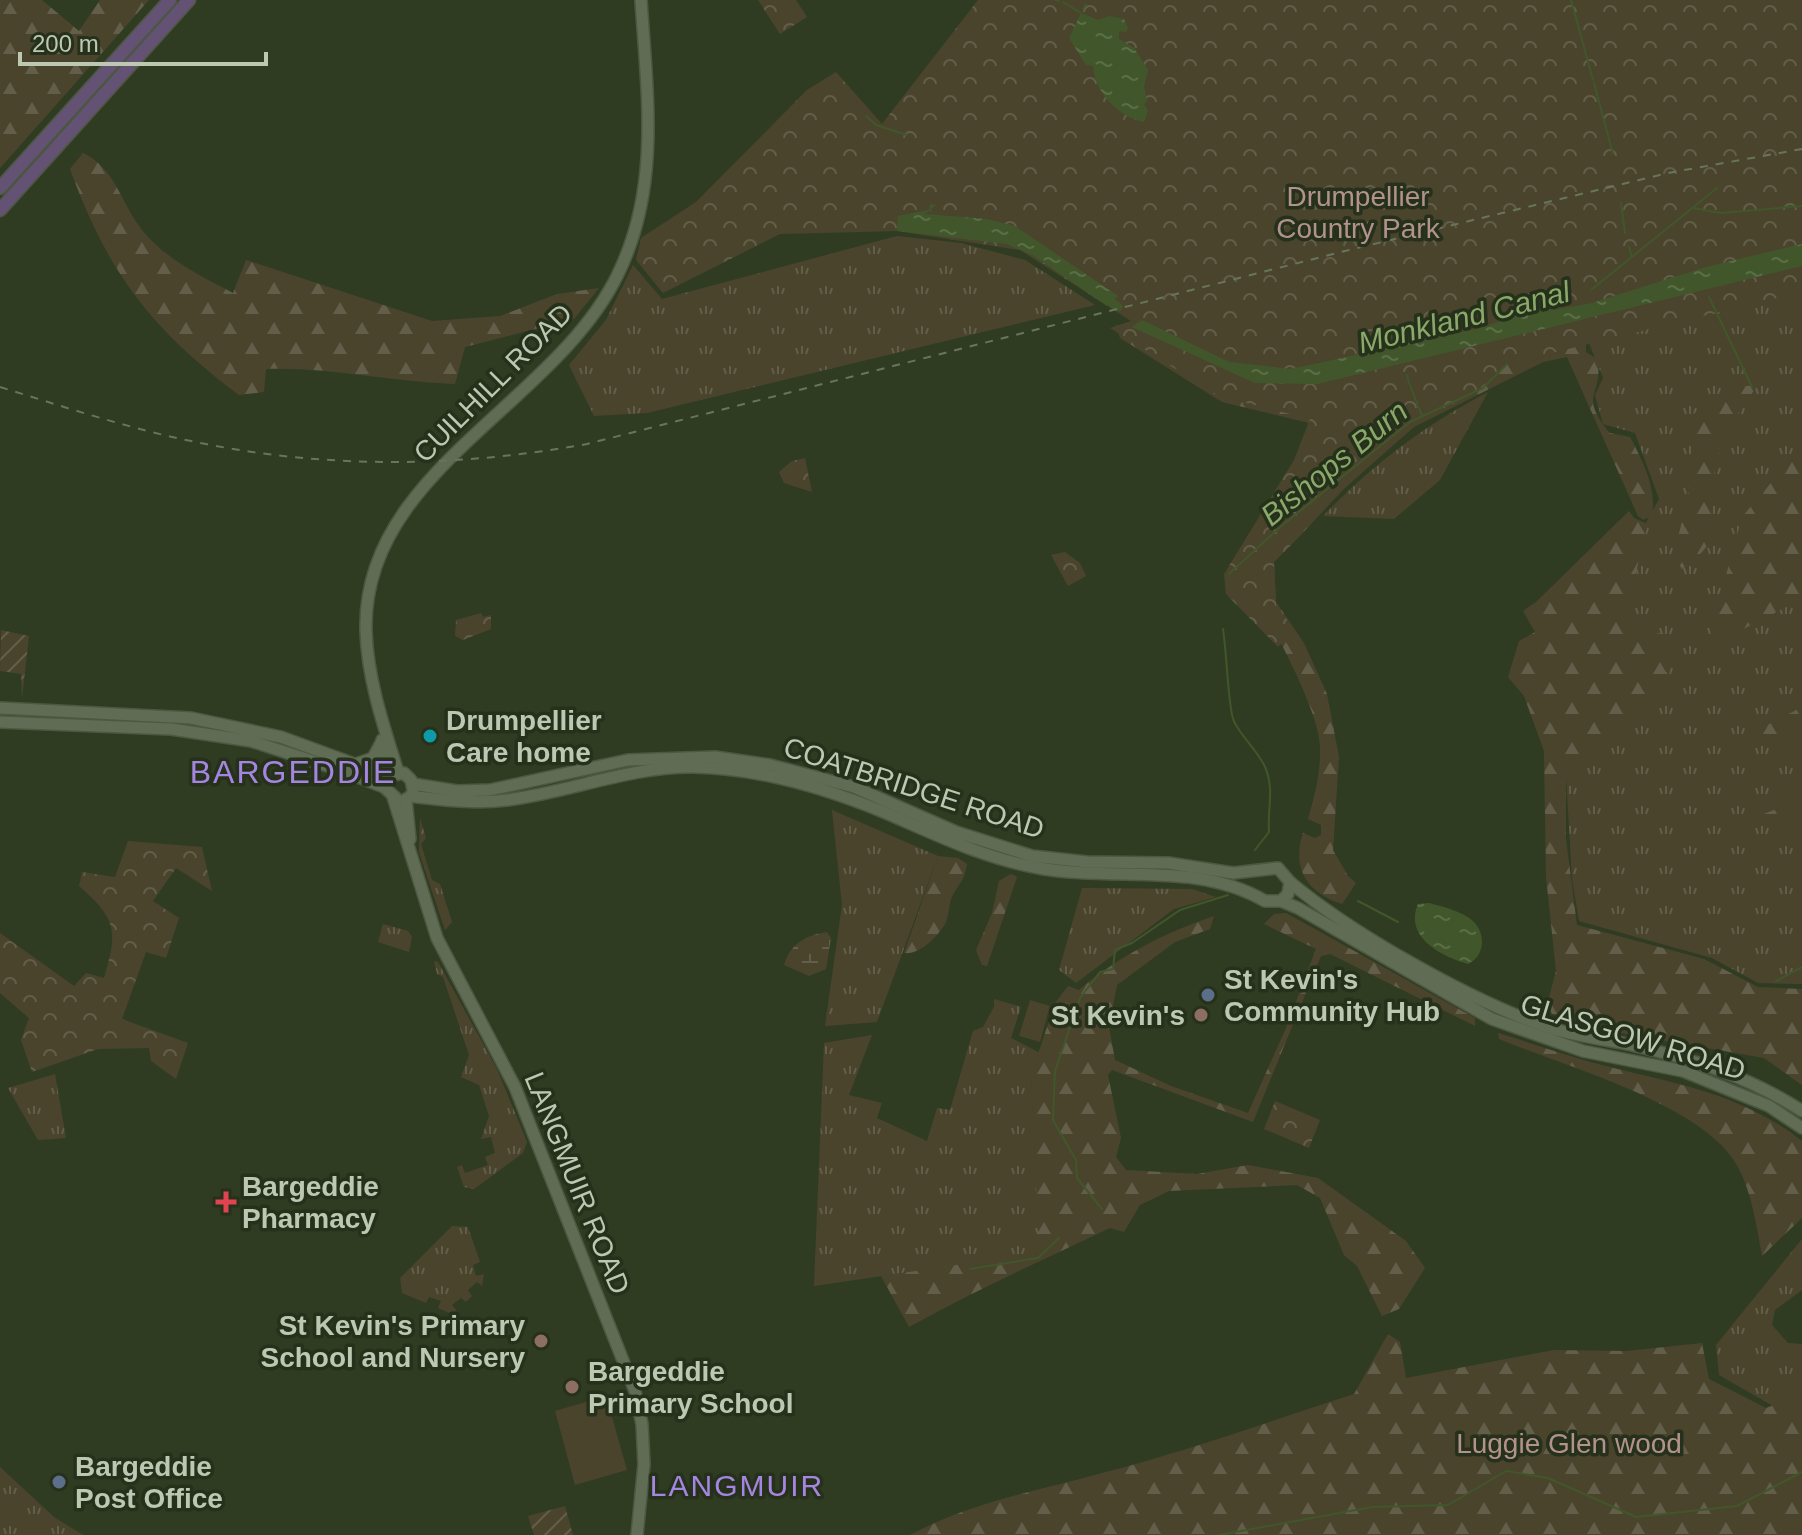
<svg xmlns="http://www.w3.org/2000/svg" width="1802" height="1535" viewBox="0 0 1802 1535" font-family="Arial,sans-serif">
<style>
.grass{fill:url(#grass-tufts)}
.forest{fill:url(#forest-firs)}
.wetland{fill:url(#wetland-marsh)}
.park{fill:url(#park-crowns)}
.garden{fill:url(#garden-furrows)}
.pitch{fill:#4a442d}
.water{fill:url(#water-ripples)}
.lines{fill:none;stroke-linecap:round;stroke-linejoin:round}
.stream{stroke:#41572b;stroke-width:2}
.canal{stroke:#41572b;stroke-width:9}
.major-casing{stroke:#4d5842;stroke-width:14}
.highway-casing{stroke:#4c5741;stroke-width:15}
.major{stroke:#606c54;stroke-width:11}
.highway{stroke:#635273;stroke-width:12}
.rail{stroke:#68755a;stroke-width:2;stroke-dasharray:8 8;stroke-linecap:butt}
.culture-dot{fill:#0f9aa8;stroke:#26311b;stroke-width:3}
.service-dot{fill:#5c6f8a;stroke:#26311b;stroke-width:3}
.education-dot{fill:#8d6e63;stroke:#26311b;stroke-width:3}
.health-dot{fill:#e0444e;stroke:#26311b;stroke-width:3}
.labels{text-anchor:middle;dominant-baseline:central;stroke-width:7;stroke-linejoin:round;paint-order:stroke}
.park-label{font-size:28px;fill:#b3928d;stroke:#26311b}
.street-label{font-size:28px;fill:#bcc8b1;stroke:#26311b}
.poi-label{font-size:28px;font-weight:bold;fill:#bcc8b1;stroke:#26311b;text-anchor:start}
.water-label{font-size:30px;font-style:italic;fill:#8aa869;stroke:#26311b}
.neighbourhood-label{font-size:30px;letter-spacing:2px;fill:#a486e1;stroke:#26311b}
.quarter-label{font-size:32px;letter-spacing:2px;fill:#a486e1;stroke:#26311b}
</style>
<defs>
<pattern id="grass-tufts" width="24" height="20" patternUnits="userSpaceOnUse" patternTransform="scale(2)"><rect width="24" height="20" fill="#4a442d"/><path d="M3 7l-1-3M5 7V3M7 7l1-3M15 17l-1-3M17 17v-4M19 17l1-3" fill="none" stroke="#625e49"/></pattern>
<pattern id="forest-firs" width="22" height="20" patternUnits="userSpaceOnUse" patternTransform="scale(2)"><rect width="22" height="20" fill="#4a442d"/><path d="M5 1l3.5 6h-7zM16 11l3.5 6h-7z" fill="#625e49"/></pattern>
<pattern id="wetland-marsh" width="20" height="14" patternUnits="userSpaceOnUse" patternTransform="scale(2)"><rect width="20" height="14" fill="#4a442d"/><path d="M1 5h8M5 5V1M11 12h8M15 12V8" fill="none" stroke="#625e49"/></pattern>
<pattern id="park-crowns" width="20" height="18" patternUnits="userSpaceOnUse" patternTransform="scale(2)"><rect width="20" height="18" fill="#4a442d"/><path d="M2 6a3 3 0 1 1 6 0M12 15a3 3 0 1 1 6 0" fill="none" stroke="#625e49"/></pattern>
<pattern id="garden-furrows" width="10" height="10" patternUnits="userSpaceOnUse" patternTransform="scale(2)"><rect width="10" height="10" fill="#4a442d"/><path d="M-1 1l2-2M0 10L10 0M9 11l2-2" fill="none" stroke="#625e49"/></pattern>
<pattern id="water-ripples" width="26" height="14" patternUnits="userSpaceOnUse" patternTransform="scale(2)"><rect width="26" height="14" fill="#41572b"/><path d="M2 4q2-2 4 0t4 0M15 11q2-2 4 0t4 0" fill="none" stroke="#5a6e47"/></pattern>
</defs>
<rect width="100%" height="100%" fill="#303c22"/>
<!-- grass -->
<g class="grass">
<path d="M897 236 961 243 1025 260 1095 305 647 413 594 416 569 365 606 320 633 265 662 299Z"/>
<path d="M1802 284V984L1758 983 1712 958 1579 921 1572 879 1566 775 1636 652 1618 574 1659 499 1635 433 1603 424 1595 395 1603 378 1587 338Z"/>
<path d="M1488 392 1440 480 1394 519 1323 516C1373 464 1425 425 1488 392Z"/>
<path d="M832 810 938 856 877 1022 825 1026 842 905Z"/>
<path d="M420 818 426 838 421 844 432 880 440 884 452 922 445 930 419 852Z"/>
<path d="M1082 888 1192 889 1216 897 1174 909 1076 983 1059 970Z"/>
<path d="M383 924 408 931 412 937 409 952 378 942Z"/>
<path d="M434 961 438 962 497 1069 527 1142 523 1153 474 1189 464 1187 457 1167 462 1165 465 1173 488 1165 485 1157 495 1153 491 1137 481 1139 489 1116 479 1085 461 1077 469 1055 443 977 437 974Z"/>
<path d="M994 999 1021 1007 1011 1038 1040 1053 1031 1075 1040 1253 814 1286 824 1043 872 1035 849 1095 882 1103 877 1118 927 1141 937 1108 950 1110 973 1031 983 1027 994 1007Z"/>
<path d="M55 1074 66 1138 38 1140 8 1088Z"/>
<path d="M452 1226 468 1227 480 1262 473 1265 476 1276 484 1274 482 1286 477 1282 468 1290 472 1296 466 1302 461 1298 452 1305 457 1311 452 1314 438 1308 441 1301 429 1297 426 1303 402 1293 400 1278Z"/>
<path d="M1802 1239V1290L1775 1310 1772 1325 1788 1343 1802 1344V1394L1773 1406 1719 1375 1716 1345Z"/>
<path d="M0 1467 54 1517 83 1535H0Z"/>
</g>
<!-- forest -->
<g class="forest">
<path d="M0 0H42L79 31 100 0H149L0 168Z"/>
<path d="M83 153C115 168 121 203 142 230 165 259 201 276 233 293L246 260 432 321 500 316 557 294 599 288 574 319 465 347 455 384C391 382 330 367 266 369L264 392 239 395C151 329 108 273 70 169Z"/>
<path d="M1116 325 1586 329V352L1597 359C1605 396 1576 392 1610 433L1630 437C1643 461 1657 489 1652 516L1643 520 1638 516 1567 357 1543 362 1414 427 1305 523 1274 562 1276 602 1304 643 1327 694 1339 757 1333 850 1348 876 1356 883 1342 904C1308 893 1291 869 1303 833L1315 838 1321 835V825L1308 819C1315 795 1321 771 1320 746 1318 707 1273 629 1254 592L1309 423 1222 402 1120 338Z"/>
<path d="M1758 385C1737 413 1721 439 1714 475 1704 522 1732 534 1682 569L1673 554C1686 510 1698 464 1690 418 1713 394 1726 387 1758 385Z"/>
<path d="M1802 456V599L1706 648 1742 517 1787 464Z"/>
<path d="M1629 511 1634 518 1648 524 1629 600 1634 638 1661 633 1671 667 1615 730 1588 740 1566 775V839L1577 925 1704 959 1758 987 1802 989V1085L1764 1058 1627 1034 1552 1014 1547 1005 1556 971 1546 877 1544 751 1524 696 1508 677 1519 641 1535 632 1523 611 1536 602Z"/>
<path d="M1802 707 1800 734 1773 741 1743 740C1748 734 1791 713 1802 707Z"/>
<path d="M1802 799V823L1765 821 1761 815Z"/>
<path d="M938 856 958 858 967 864C964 880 962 880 954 893 948 901 950 915 945 924 937 937 920 955 904 953Z"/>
<path d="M1011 874 1017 877 987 966 982 965 976 950 992 913 999 881Z"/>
<path d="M1286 913 1475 1018V1026L1330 954 1321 956 1253 1122 1112 1070 1108 1075 1121 1138 1116 1157 1126 1170 1197 1174 1248 1165 1318 1178 1406 1241 1425 1268 1399 1309 1382 1316 1357 1266 1344 1255 1320 1198 1297 1185 1169 1191 1140 1205 1124 1232 1110 1228C1043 1260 975 1290 909 1327L881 1276 1039 1253 1031 1075 1055 1003 1068 986 1079 990C1121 955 1162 934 1214 916L1210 929 1175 942 1117 985 1109 1027 1115 1060 1171 1086 1248 1113 1286 1028 1316 949 1264 924 1274 914Z"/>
<path d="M1498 1033C1531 1043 1564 1055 1598 1064 1674 1084 1737 1091 1802 1141V1218L1762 1256C1757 1228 1752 1193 1738 1167 1706 1105 1564 1066 1499 1039Z"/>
<path d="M1388 1334 1400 1342 1406 1378 1554 1350 1627 1351 1702 1343 1709 1379 1766 1408 1802 1394V1535H910C974 1501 1034 1492 1102 1473 1187 1451 1271 1421 1354 1394Z"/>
</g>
<!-- wetland -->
<path class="wetland" d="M827 932 831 938 826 969 809 976 784 965C790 944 806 935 827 932Z"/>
<!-- park -->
<g class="park">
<path d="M758 0H796L807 17 780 34Z"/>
<path d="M978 0H1802V292L1507 364C1474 398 1447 404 1411 429 1359 466 1320 518 1274 562L1276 605 1295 630 1278 647 1226 594 1224 574 1294 460 1310 419 1219 396 1110 328 1131 321 1020 250 897 231 780 234 663 293 636 260 641 238 696 202 807 90 836 72 882 124Z"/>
<path d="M805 458 812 492 784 483 779 472 792 461Z"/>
<path d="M1065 552 1080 563 1086 576 1068 586 1051 555Z"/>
<path d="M481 613 483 617 491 615V629L463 640 455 636 456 620Z"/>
<path d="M128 841 202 847 212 891 176 868 153 901 179 918 166 958 146 952 122 1019 188 1043 176 1079 151 1061 149 1048 98 1049 32 1072 21 1040 29 1018 0 993V933L74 986 86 973 104 978C118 931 117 919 79 886L82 872 115 877Z"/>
<path d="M1275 1101 1320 1120 1309 1148 1264 1129Z"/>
</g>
<!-- garden -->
<g class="garden">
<path d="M1 630 29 636 22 698 21 674 0 671Z"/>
<path d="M565 1506 573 1535H534L528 1516Z"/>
</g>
<!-- pitch -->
<g class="pitch">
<path d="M1030 1000 1050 1006 1040 1042 1019 1036Z"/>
<path d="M606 1396 627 1470 575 1485 555 1411Z"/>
</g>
<!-- water -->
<g class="water">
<path d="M1081 13 1098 20 1109 16 1124 19 1128 28 1126 32 1119 31V39L1134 48 1148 70 1144 86 1147 101 1144 104 1148 111 1144 122C1119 117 1095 93 1093 66L1086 65 1069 38Z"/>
<path d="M930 204 936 205 930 210 935 213 929 211 925 214 986 219 1015 226 1118 296 1107 306 1034 256 1007 244 897 231 898 216 929 210Z"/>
<path d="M1802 244V266L1317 384 1255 383 1132 327 1142 320 1229 362 1291 369 1485 327 1513 316 1540 297 1554 310 1592 303 1706 267Z"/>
<path d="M1429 903C1450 909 1483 915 1482 943 1481 953 1477 959 1468 964 1441 956 1404 937 1418 904Z"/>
</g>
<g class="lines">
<!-- stream -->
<g class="stream">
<path d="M1056 0 1059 1"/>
<path d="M1571 0 1593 80"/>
<path d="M1063 2 1081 13"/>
<path d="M1083 9 1086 4"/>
<path d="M1594 83 1613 154"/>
<path d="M866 116 876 125 907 135"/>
<path d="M1621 203 1625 233"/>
<path d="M1698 209 1693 208 1721 213 1802 206"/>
<path d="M1629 247 1632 257"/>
<path d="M1591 290 1717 188"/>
<path d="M1709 297 1752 387"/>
<path d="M1407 375 1409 383"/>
<path d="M1410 385 1422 416"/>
<path d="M1229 574 1279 528 1410 422 1483 388 1507 364"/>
<path d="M1223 629C1227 657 1227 687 1232 715 1235 731 1258 750 1265 767 1275 790 1267 809 1269 832L1255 850"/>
<path d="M1358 901 1398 922"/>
<path d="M1776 981 1802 967"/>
<path d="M1102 1209 1077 1178 1076 1160 1053 1120 1055 1071 1080 998 1100 972 1113 969 1115 950 1132 943 1180 910 1228 895"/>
<path d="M970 1269 1038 1258 1059 1238"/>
<path d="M1219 1535 1372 1507 1448 1505 1506 1471 1548 1478 1636 1517 1737 1506 1802 1472"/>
</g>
<!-- canal -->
<path class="canal" d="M1101 295 1118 307"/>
<defs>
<g id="major">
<path d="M0 708 191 718 281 737 387 776"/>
<path d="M0 722 171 729 251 741 337 769 384 787 397 799"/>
<path d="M382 740 388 775"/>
<path d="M356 764 373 758 382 741"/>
<path d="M398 772C384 728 367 677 366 630 362 472 556 404 618 274 661 186 647 94 641 0"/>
<path d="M387 776 404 773 411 780 413 790"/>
<path d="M413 784 457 791 490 790 628 760 715 757 770 765 854 787 956 832 1032 856 1087 862 1168 863 1233 873 1278 868 1290 882 1288 894 1281 901"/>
<path d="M410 796C443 800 475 804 507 800 570 792 628 767 692 767 758 768 826 788 886 813 935 834 981 857 1034 867 1111 883 1195 860 1265 901H1281L1298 908 1492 1019 1583 1051 1683 1071 1769 1106 1802 1128"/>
<path d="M393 797 437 938 515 1087 635 1391 642 1424 644 1464 637 1535"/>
<path d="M406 799 410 839"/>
<path d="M1290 882C1352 934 1468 999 1544 1026 1570 1035 1600 1039 1627 1044 1690 1058 1748 1076 1802 1111"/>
</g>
<g id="highway">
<path d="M0 188 170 0"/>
<path d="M0 210 189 0"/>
</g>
</defs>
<!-- major casing -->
<use href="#major" class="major-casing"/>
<!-- highway casing -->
<use href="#highway" class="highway-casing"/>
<!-- major -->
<use href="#major" class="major"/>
<!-- highway -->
<use href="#highway" class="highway"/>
<!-- rail -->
<path class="rail" d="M0 387C68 408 136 431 206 444 332 469 460 467 587 444L1345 251 1668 173 1802 149"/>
</g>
<!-- markers -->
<circle class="culture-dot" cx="430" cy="736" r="8"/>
<g class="service-dot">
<circle cx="1208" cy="995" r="8"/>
<circle cx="59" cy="1482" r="8"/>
</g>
<g class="education-dot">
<circle cx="1201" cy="1015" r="8"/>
<circle cx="541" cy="1341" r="8"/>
<circle cx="572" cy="1387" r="8"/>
</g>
<path class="health-dot" d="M222 1190h8v8h8v8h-8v8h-8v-8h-8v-8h8z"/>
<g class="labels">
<!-- park labels -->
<g class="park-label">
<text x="1358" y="196">Drumpellier<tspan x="1358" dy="32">Country Park</tspan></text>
<text x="1569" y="1443">Luggie Glen wood</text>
</g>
<!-- street labels -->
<g class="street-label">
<text transform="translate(493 383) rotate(-45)">CUILHILL ROAD</text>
<text transform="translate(914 788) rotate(18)">COATBRIDGE ROAD</text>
<text transform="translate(1633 1037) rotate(17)">GLASGOW ROAD</text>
<text transform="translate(577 1183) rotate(68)">LANGMUIR ROAD</text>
</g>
<!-- poi labels -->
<g class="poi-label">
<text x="446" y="720">Drumpellier<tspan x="446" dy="32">Care home</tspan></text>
<text x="1224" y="979">St Kevin's<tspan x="1224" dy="32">Community Hub</tspan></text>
<text x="1185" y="1015" text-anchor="end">St Kevin's</text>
<text x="242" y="1186">Bargeddie<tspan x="242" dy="32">Pharmacy</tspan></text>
<text x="525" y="1325" text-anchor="end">St Kevin's Primary<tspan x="525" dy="32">School and Nursery</tspan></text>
<text x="588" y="1371">Bargeddie<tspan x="588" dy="32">Primary School</tspan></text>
<text x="75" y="1466">Bargeddie<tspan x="75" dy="32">Post Office</tspan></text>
</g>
<!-- water labels -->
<g class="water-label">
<text transform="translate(1464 317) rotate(-14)">Monkland Canal</text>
<text transform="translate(1334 463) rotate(-39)">Bishops Burn</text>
</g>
<!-- neighbourhood labels -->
<g class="neighbourhood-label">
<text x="737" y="1485">LANGMUIR</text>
</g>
<!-- quarter labels -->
<g class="quarter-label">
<text x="293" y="772">BARGEDDIE</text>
</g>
</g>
<!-- scale -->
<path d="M20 52v12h246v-12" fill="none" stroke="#bcc8b1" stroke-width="4"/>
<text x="32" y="52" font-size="24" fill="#bcc8b1" stroke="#26311b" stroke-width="6" paint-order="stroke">200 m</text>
</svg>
